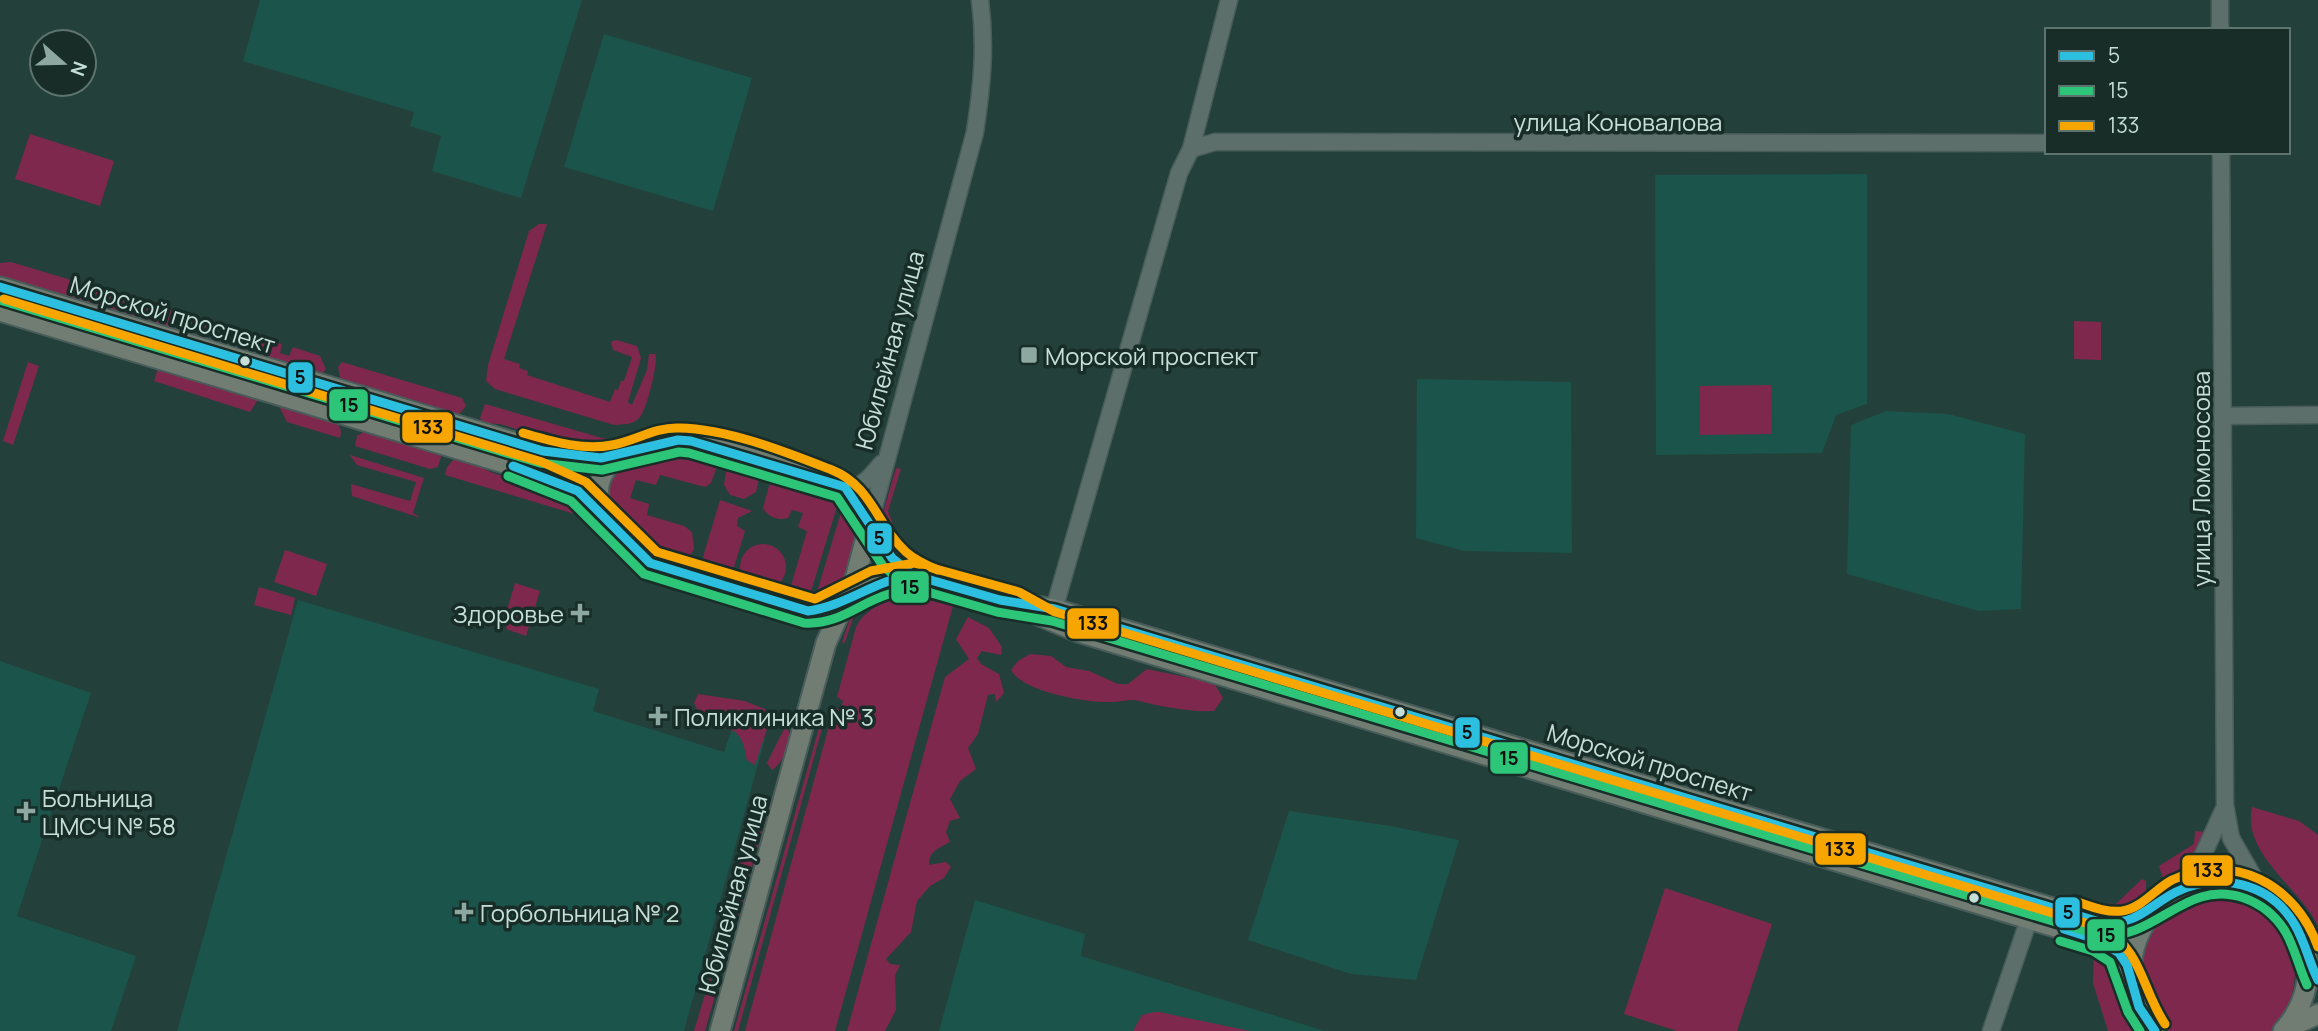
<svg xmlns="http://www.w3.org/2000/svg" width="2318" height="1031" viewBox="0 0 2318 1031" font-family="Manrope,sans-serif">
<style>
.built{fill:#1a544a}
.green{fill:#7f284e}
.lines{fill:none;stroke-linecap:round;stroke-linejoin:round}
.minor-casing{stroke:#485d59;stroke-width:19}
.major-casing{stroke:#485d59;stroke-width:23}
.minor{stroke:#5c6f6b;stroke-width:16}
.major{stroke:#717c73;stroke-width:19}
.bus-1-casing{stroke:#182d28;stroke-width:14}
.bus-2-casing{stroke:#182d28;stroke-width:14}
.bus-3-casing{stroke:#182d28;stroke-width:14}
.bus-1{stroke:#2dbfdf;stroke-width:9}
.bus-2{stroke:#2dc577;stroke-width:9}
.bus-3{stroke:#f7a600;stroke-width:9}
.poi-dot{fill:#8da7a1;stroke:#182d28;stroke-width:2.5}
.bus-dot{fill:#c5ded8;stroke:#182d28;stroke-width:2.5}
.labels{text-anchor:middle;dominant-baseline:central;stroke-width:7;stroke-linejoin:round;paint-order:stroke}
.street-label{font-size:24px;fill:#c5ded8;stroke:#182d28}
.poi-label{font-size:24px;fill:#c5ded8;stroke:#182d28;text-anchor:start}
.line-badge{stroke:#182d28;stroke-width:2.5}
.pale-badge-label{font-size:19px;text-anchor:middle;font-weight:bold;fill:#111}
</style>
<rect width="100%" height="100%" fill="#24403b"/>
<!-- built -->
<g class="built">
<path d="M260 0H582L521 198 432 171 441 136 410 126 414 112 243 61Z"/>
<path d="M604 34 752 78 713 211 564 167Z"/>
<path d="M1867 174V404L1836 415 1822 453 1656 455 1655 175Z"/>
<path d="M1417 379 1571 382 1572 553 1464 551 1416 538Z"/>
<path d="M1886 411 1948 414 2025 434 2021 609 1979 611 1847 574 1851 425Z"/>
<path d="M298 600 599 689 593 711 724 752 732 729 765 739 684 1031H177Z"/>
<path d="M0 661 91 693 17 916 136 956 111 1031H0Z"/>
<path d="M1289 811 1391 826 1459 840 1416 980 1351 974 1248 940Z"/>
<path d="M975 900 1085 934 1081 956 1325 1031H939Z"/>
</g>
<!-- green -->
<g class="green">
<path d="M30 134 114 161 100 206 15 179Z"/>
<path d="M539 224H547L504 359 520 364 519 368 528 371 527 375 610 402 615 389 618 390 621 381H624L632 357 613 350 611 342 616 340 637 346 641 358 628 402 632 405 647 370 649 354H655C659 360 647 409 640 417 634 425 623 424 614 425L495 389 486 381 488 365 529 231Z"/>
<path d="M11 262 171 310 176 314 171 330 4 280 0 276V263Z"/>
<path d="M0 294 537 459 538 462 533 464 0 302Z"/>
<path d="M189 317 282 344 280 353 289 356 293 347 320 356 326 369 321 375 260 357 262 349 257 341 215 328 206 335 189 329Z"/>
<path d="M2074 321 2101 322V360L2074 359Z"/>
<path d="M28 362 39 366 13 445 3 441Z"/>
<path d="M160 362 261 395 250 412 154 381Z"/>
<path d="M342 362 462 398 466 406 457 417 341 382 338 367Z"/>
<path d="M1771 385 1772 434 1700 435V386Z"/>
<path d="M276 400 335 417 341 431 340 438 287 422Z"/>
<path d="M485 404 602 438 628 442C587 460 541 436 500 424L483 423 480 418Z"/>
<path d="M367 430 442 453 438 467 430 469 355 446 357 436Z"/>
<path d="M668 444 720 458 711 483 705 487 660 475 656 485 636 480 630 498 649 504 647 515 684 526 692 532 694 549 686 564 657 558 611 513 605 500 609 475 617 464Z"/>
<path d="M350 455 424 478 413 513 421 518 352 496 351 484 410 501 416 482 357 465Z"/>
<path d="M455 458 472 461 490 472 580 501 598 521 445 475 447 467Z"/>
<path d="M740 462 761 470 756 492 744 499 730 495 724 485 726 472Z"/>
<path d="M896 468 901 469 888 511 907 563 882 531 880 523Z"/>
<path d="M781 475 836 490 840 497 808 601 798 599 790 589 807 531 798 527 803 513 792 510 788 518C778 521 768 517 763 508L770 482Z"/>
<path d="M720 500 752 511 738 518 737 526 745 531 734 567 725 578 705 572 701 564Z"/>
<path d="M844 502C852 514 862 527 859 542 855 567 840 593 815 599Z"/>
<circle cx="763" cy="567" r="23"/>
<path d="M285 550 327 564 316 596 274 582Z"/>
<path d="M886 582 901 586 856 610 845 642 842 643C854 607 852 602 886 582Z"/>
<path d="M515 583 540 591 526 636 506 629 508 622 504 620Z"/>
<path d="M259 587 295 598 291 615 254 605Z"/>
<path d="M915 597 953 606 835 1031H745L834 708 841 709 843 701 837 697 856 627C867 606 893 596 915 597Z"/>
<path d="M968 617 989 628 1002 647 1001 655 982 651 977 658 981 664 999 674 1004 693 996 702 995 694 988 695 978 734 968 748 976 769 960 781 950 799 960 818 950 821 946 832 950 842C940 848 929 850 929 865L946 862 951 867 944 878 930 886 917 901 911 932 886 959 890 964 900 965 895 976 896 1010 885 1031H847L945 677 969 659 956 639Z"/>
<path d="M1030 654 1051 656 1066 667 1089 671 1118 684H1128L1147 669 1214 683 1223 698 1214 711C1188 712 1164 707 1139 701 1131 698 1121 702 1112 702 1087 703 1023 692 1011 670L1018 661Z"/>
<path d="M698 694 745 701 767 710 770 720 755 765 747 760C740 717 725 736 700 715L694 703Z"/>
<path d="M822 717 825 718 738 1031H734Z"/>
<path d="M786 725C795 738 784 762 772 770L767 763Z"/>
<path d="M761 799 769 801V806L735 928 731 935 723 933C731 888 743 841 761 799Z"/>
<path d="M2252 807 2299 821 2318 835V926C2300 887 2242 855 2252 807Z"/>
<path d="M2195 831 2205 832C2197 852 2187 870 2166 879L2162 876 2159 866 2194 844Z"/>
<path d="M2142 879 2146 881V895L2128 914H2093V903L2116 904Z"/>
<path d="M1665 888 1772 924 1737 1031H1677L1624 1014Z"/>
<path d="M2211 890C2291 889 2318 972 2274 1031H2164C2128 990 2132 931 2180 900 2188 894 2201 893 2211 890Z"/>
<path d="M2094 950 2112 960 2121 1006 2134 1031H2108L2093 983Z"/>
<path d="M710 978 717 989 705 1031H694Z"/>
<path d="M1154 1012H1159L1250 1031H1133L1142 1015Z"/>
</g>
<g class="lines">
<defs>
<g id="minor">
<path d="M2220 0V30"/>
<path d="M1191 149 1215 142 2047 143"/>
<path d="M2221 152 2225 805 2231 838 2262 892"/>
<path d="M2222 416 2318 415"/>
<path d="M845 487C862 489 871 476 881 464"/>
<path d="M870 522 975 132C982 86 986 46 980 0"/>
<path d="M1051 620 1179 173 1191 149 1229 0"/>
<path d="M2174 893 2203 855 2223 811"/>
<path d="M1991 1031 2029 919"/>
</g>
<g id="major">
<path d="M0 287 543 451 601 458 678 440 691 441 772 464 845 487 892 558 913 575 1000 600 1055 609 2103 923 2128 922 2151 913"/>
<path d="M0 311 537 473 578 491 650 563 772 601 808 611H818L875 582 913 575"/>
<path d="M602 513C595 488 598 475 617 456"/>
<path d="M1028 611 1078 632 2098 940 2123 958 2132 983"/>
<path d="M2288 1028 2318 1014"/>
<path d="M720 1031 826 643 855 579 870 522"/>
<path d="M2155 1031C2081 942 2198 829 2280 905 2293 917 2303 934 2306 951 2312 980 2303 1009 2283 1031"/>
</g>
</defs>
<!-- minor casing -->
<use href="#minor" class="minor-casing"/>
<!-- major casing -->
<use href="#major" class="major-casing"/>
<!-- minor -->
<use href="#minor" class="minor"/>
<!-- major -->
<use href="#major" class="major"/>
<defs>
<g id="bus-1">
<path d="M0 287 543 451 601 458 678 440 691 441 845 487 892 558 913 575 1000 600 1055 609 2103 923C2139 924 2147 907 2176 892 2218 871 2271 883 2295 925 2305 942 2309 962 2318 980"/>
<path d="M513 466 578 491 650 563 808 611C846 606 875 580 913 575"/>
<path d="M2064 929 2098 940 2119 953 2127 965 2139 1007 2155 1031"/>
</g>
<g id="bus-2">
<path d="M0 300 540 463 602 470 679 452 689 453 837 497 883 566 907 586 997 612 1052 621 2099 935C2158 941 2183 878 2244 898 2261 904 2275 915 2285 931 2295 948 2299 968 2307 985"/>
<path d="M508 476 571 501 644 574 804 623C853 626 872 582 929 592"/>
<path d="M2060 941 2093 951 2110 962 2128 1012 2140 1031"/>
</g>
<g id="bus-3">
<path d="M4 299 542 462 586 482 657 552 815 599 871 571 914 563 1019 592 1055 612 1082 620 2102 928C2142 949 2142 990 2165 1024"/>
<path d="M523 433C551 441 583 451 612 445 635 441 655 427 679 428 729 429 786 452 832 470 872 486 877 526 906 552 915 560 926 565 938 570"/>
<path d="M2075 901C2090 906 2106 913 2122 911 2142 908 2155 889 2172 880 2234 851 2296 885 2318 947"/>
</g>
</defs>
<!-- bus-1 casing -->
<use href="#bus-1" class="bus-1-casing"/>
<!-- bus-2 casing -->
<use href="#bus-2" class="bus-2-casing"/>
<!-- bus-3 casing -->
<use href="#bus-3" class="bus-3-casing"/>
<!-- bus-1 -->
<use href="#bus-1" class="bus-1"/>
<!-- bus-2 -->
<use href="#bus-2" class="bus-2"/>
<!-- bus-3 -->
<use href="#bus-3" class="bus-3"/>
</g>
<!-- markers -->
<g class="poi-dot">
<rect x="1020" y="346" width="18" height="18" rx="3.5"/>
<path d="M576.5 602.5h7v7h7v7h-7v7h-7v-7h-7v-7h7z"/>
<path d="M654.5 705.5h7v7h7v7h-7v7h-7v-7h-7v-7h7z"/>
<path d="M22.5 800.5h7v7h7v7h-7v7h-7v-7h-7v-7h7z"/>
<path d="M460.5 901.5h7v7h7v7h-7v7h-7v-7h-7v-7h7z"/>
</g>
<g class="bus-dot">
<circle cx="245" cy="361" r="6"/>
<circle cx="1400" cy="712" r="6"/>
<circle cx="1974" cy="898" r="6"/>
</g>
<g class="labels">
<!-- street labels -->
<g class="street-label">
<text x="1618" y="121">улица Коновалова</text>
<text transform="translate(173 314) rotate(17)">Морской проспект</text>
<text transform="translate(889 350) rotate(-75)">Юбилейная улица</text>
<text transform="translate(2200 479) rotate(-90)">улица Ломоносова</text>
<text transform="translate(1650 762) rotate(17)">Морской проспект</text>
<text transform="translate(732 894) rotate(-75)">Юбилейная улица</text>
</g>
<!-- poi labels -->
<g class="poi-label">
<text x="1045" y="355">Морской проспект</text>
<text x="564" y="613" text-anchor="end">Здоровье</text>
<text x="674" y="716">Поликлиника № 3</text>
<text x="42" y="797">Больница<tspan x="42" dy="28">ЦМСЧ № 58</tspan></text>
<text x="480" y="912">Горбольница № 2</text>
</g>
</g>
<g class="line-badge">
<rect x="287" y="361" width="27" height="33" rx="7" fill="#2dbfdf"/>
<rect x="328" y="388" width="41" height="34" rx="7" fill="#2dc577"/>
<rect x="401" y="411" width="53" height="33" rx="7" fill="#f7a600"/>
<rect x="866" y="522" width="27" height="33" rx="7" fill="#2dbfdf"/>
<rect x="890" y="570" width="40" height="34" rx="7" fill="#2dc577"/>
<rect x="1066" y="607" width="54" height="33" rx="7" fill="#f7a600"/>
<rect x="1454" y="716" width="27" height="33" rx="7" fill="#2dbfdf"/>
<rect x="1489" y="741" width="40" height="34" rx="7" fill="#2dc577"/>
<rect x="1814" y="832" width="53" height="34" rx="7" fill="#f7a600"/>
<rect x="2181" y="854" width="53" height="33" rx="7" fill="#f7a600"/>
<rect x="2054" y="896" width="27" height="33" rx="7" fill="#2dbfdf"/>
<rect x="2086" y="918" width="40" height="34" rx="7" fill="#2dc577"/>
</g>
<g class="pale-badge-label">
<text x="300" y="384">5</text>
<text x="349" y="412">15</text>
<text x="428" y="434">133</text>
<text x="879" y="545">5</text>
<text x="910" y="594">15</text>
<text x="1093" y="630">133</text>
<text x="1467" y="739">5</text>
<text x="1509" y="765">15</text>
<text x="1840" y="856">133</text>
<text x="2208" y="877">133</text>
<text x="2068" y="919">5</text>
<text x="2106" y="942">15</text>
</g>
<!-- legend -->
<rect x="2045" y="28" width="245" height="126" fill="#182d28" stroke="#5d746e" stroke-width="2"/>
<rect x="2059" y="51" width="35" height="10" fill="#2dbfdf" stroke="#5d746e" stroke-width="2"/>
<text x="2108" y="63" font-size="21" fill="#c5ded8">5</text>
<rect x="2059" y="86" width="35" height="10" fill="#2dc577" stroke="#5d746e" stroke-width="2"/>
<text x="2108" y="98" font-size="21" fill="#c5ded8">15</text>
<rect x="2059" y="121" width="35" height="10" fill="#f7a600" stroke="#5d746e" stroke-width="2"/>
<text x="2108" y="133" font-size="21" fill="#c5ded8">133</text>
<!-- north arrow -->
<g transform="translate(63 63) rotate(110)"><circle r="33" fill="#182d28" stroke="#5d746e" stroke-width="2"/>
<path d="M0-5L12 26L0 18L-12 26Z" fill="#8da7a1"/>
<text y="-10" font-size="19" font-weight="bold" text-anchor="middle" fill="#c5ded8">N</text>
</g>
</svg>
